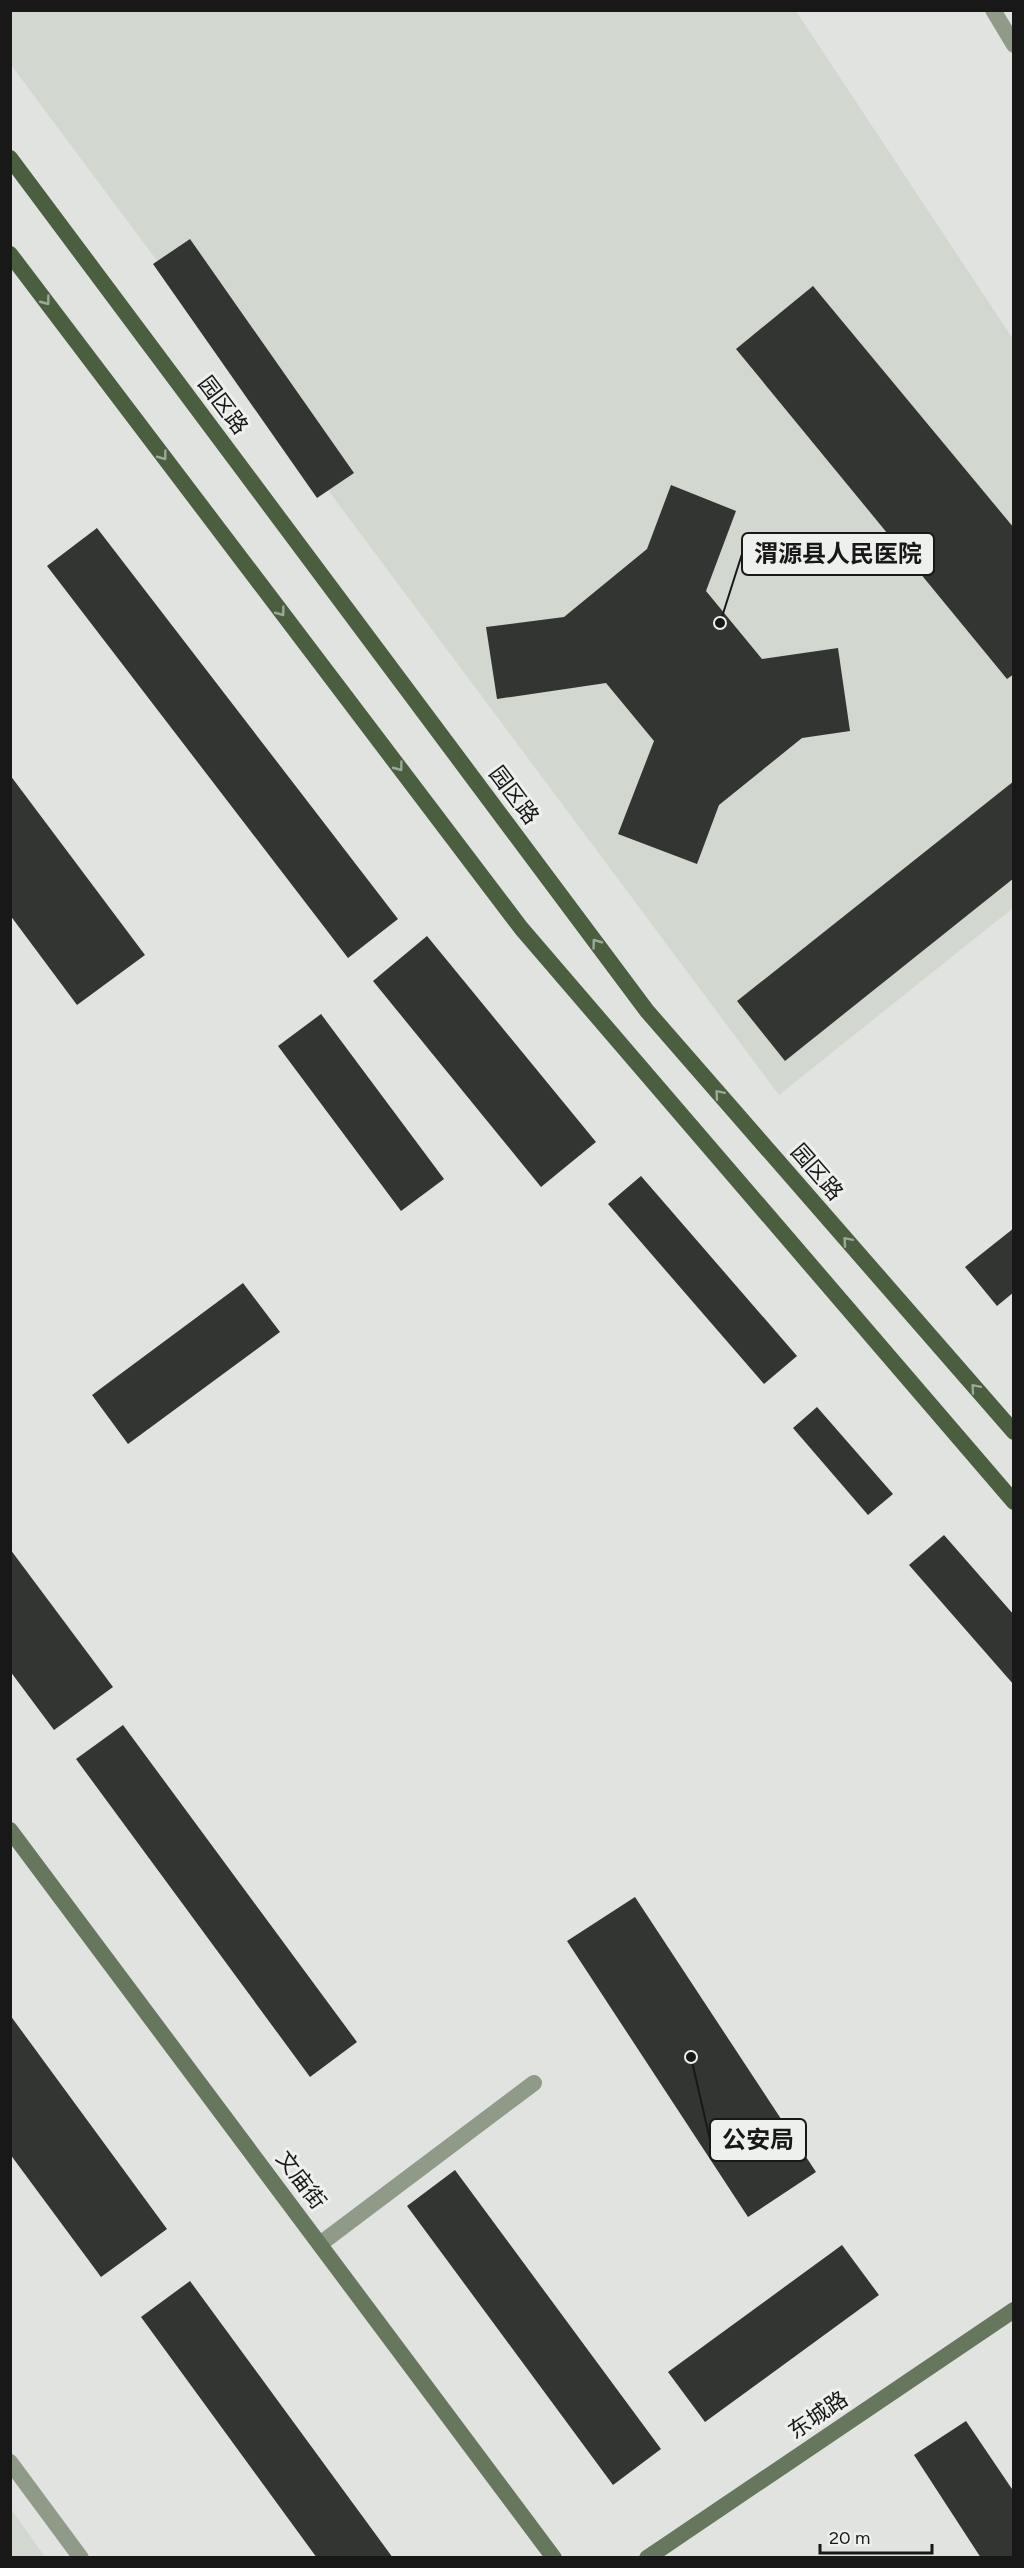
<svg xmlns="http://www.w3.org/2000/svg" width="1024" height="2568" viewBox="0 0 1024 2568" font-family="Figtree,'Noto Sans SC',sans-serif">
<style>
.built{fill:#d2d8cf}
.building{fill:#333532}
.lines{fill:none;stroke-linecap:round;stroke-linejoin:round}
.service{stroke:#8f9a89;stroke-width:16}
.secondary{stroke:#67775e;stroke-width:16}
.primary{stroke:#4b5f40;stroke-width:16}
.oneway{stroke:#9ca896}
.labels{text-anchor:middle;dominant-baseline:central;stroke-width:6;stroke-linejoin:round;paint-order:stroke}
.street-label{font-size:22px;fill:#171817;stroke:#eef0ed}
.leader{fill:none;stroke:#171817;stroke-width:2}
.callout-dot{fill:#171817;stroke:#eef0ed;stroke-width:2}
.callout{fill:#eef0ed;stroke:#171817;stroke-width:2}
.callout-label{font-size:24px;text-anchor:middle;font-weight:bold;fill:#171817}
</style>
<rect width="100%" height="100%" fill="#e1e3e0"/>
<!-- built -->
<g class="built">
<path d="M11 11H796L1013 339V908L779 1095 11 65Z"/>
<path d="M11 2509 45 2557H11Z"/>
</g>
<!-- building -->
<g class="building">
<path d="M190 239 354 473 317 498 153 264Z"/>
<path d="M813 286 1014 528V674L1007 679 736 349Z"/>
<path d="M671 485 736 511 706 591 762 659 838 648 850 731 802 738 719 805 697 864 618 834 654 741 606 683 497 699 486 627 564 617 647 549Z"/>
<path d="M97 528 398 919 348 958 47 566Z"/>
<path d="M10 775 145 955 77 1005 10 915Z"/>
<path d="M1014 781V878L785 1061 737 1001Z"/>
<path d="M427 936 596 1142 541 1187 373 981Z"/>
<path d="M321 1014 444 1179 401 1211 278 1046Z"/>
<path d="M641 1176 797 1356 764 1384 608 1204Z"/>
<path d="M1014 1228V1292L997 1306 965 1267Z"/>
<path d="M243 1283 280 1332 128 1444 92 1395Z"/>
<path d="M817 1407 893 1494 868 1515 793 1428Z"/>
<path d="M944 1535 1014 1615V1685L909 1565Z"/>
<path d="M10 1549 113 1687 54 1730 10 1671Z"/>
<path d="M123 1725 357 2042 310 2077 76 1759Z"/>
<path d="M635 1897 816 2172 748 2217 567 1941Z"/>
<path d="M10 2015 167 2229 101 2277 10 2154Z"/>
<path d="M455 2170 661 2449 613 2485 407 2206Z"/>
<path d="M842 2245 879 2295 705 2422 668 2372Z"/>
<path d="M190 2281 393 2558H317L141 2317Z"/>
<path d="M966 2421 1014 2492V2558H981L914 2455Z"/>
</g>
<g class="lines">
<!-- service -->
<g class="service">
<path d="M993 10 1014 45"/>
<path d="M320 2244 534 2083"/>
<path d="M10 2462 81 2558"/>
</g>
<!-- secondary -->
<g class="secondary">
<path d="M10 1830 554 2558"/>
<path d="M647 2558 1014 2310"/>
</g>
<!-- primary -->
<g class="primary">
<path d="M10 158 647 1011 1014 1432"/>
<path d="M10 254 521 928 1014 1502"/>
</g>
</g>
<!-- one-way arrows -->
<defs><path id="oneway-chevron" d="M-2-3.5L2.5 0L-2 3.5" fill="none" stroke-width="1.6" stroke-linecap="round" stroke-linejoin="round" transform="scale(1.5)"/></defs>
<g class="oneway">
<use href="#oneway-chevron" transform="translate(46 301) rotate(53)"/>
<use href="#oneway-chevron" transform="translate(163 456) rotate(53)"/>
<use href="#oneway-chevron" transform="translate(281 612) rotate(53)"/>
<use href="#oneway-chevron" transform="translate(399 767) rotate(53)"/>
<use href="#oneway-chevron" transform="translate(596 943) rotate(-127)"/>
<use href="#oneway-chevron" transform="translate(719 1094) rotate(-131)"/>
<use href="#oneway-chevron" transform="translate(847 1241) rotate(-131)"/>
<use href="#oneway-chevron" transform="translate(975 1388) rotate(-131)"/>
</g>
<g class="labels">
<!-- street labels -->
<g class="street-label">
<text transform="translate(223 405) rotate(53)">园区路</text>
<text transform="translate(514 795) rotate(53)">园区路</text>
<text transform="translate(817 1172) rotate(49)">园区路</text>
<text transform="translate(301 2180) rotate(53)">文庙街</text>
<text transform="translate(818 2415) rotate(-34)">东城路</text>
</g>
</g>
<!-- callouts -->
<path class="leader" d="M720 623L742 554M691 2057L710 2140"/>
<g class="callout-dot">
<circle cx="720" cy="623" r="6"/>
<circle cx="691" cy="2057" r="6"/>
</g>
<g class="callout">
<rect x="742" y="533" width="192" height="42" rx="6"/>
<rect x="710" y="2119" width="96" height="42" rx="6"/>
</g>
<g class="callout-label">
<text x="838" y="562">渭源县人民医院</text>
<text x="758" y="2148">公安局</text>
</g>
<!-- border -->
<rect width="1024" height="2568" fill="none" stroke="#171817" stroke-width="24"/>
<!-- scale -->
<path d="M820 2544v9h112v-9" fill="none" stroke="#171817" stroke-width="3"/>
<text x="829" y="2544" font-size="18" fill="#171817" stroke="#eef0ed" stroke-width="4.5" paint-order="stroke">20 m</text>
</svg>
